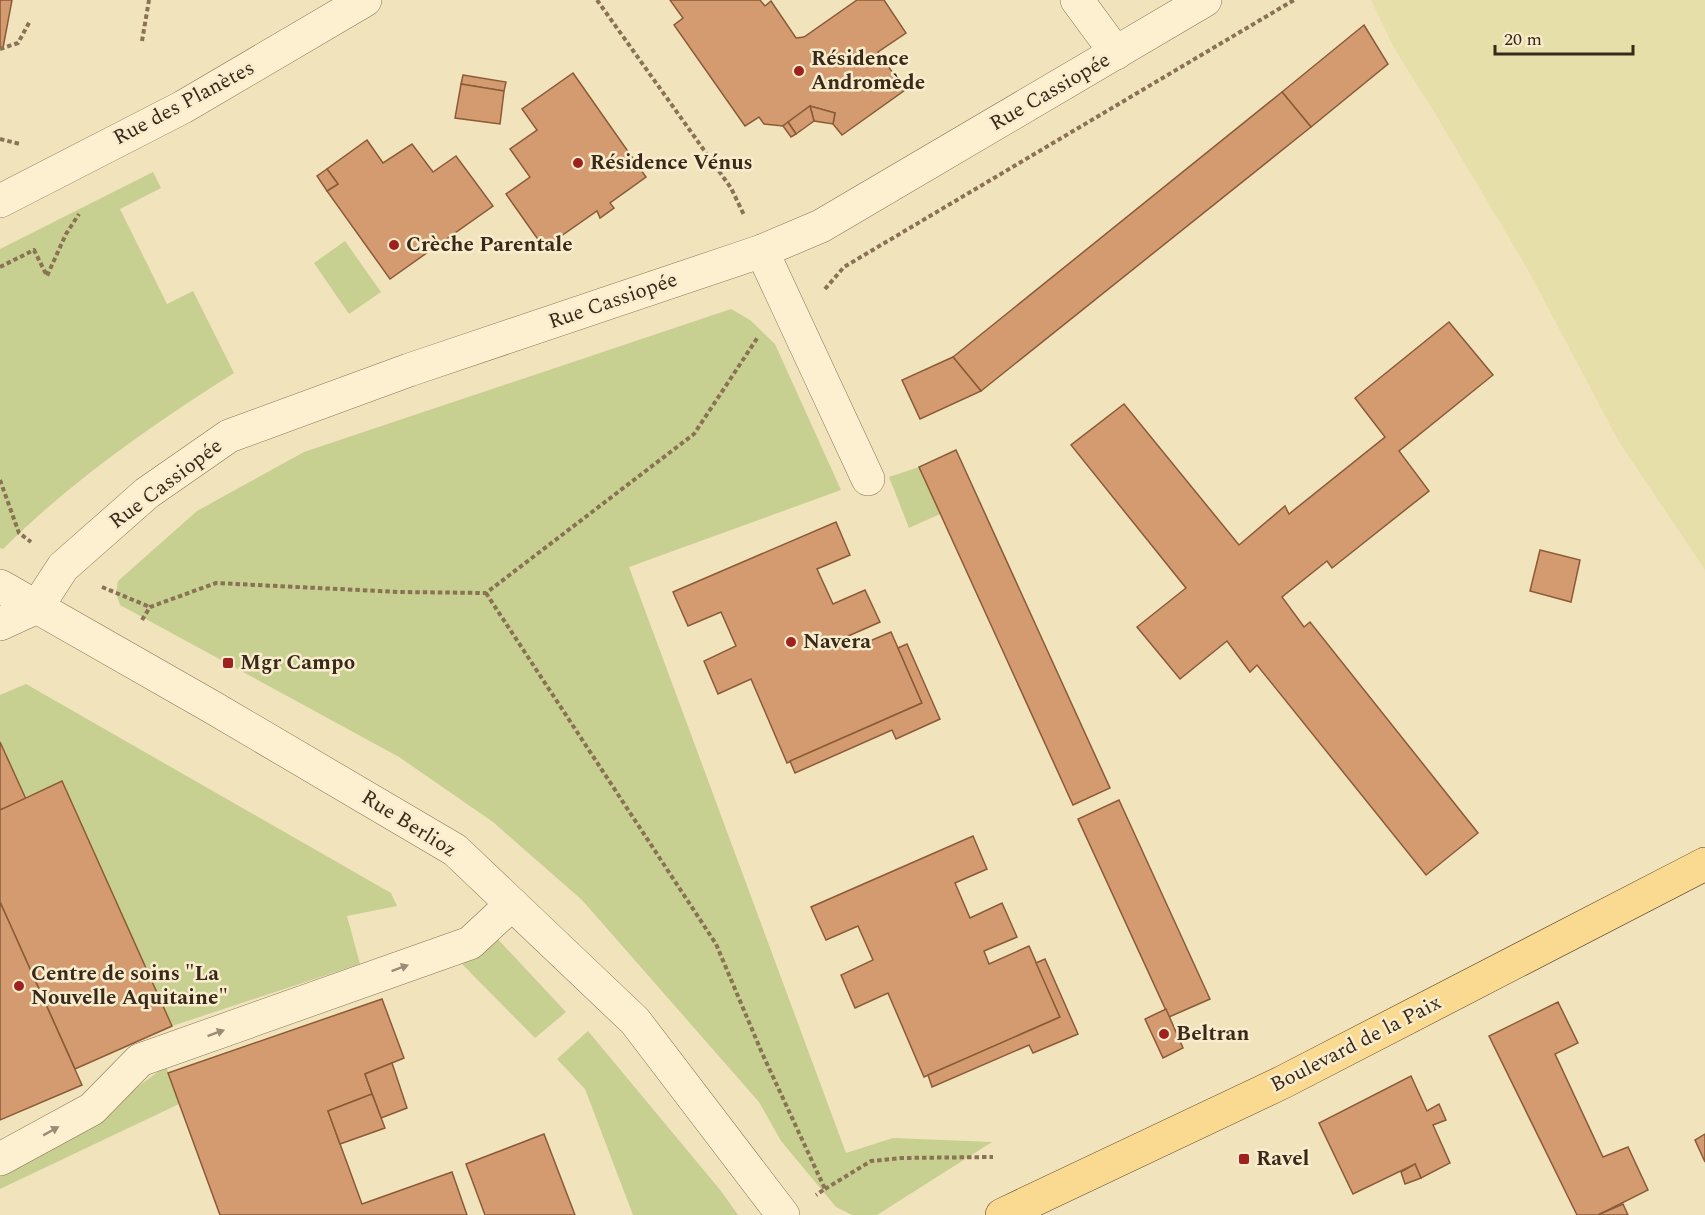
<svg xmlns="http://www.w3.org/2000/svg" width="1705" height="1215" viewBox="0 0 1705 1215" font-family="Spectral,serif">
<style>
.farmland{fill:#e7dfa9}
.green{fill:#c7d090}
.building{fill:#d39b6f;stroke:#8b5b38;stroke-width:1.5}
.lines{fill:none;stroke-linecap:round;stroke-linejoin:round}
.minor-casing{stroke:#8a7254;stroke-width:34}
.major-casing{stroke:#574029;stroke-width:34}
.path{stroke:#8a7254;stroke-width:4;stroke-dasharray:4.5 3;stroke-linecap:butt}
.minor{stroke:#fcf0d0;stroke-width:33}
.major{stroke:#f9da90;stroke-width:33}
.oneway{fill:#9a8c75}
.poi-dot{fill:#9e211f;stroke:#f8eccc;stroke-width:2}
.labels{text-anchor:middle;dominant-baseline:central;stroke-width:5;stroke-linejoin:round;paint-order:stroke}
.poi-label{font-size:21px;font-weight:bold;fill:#38291a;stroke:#f8eccc;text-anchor:start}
.street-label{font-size:21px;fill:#38291a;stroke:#f8eccc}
</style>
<rect width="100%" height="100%" fill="#f1e3bc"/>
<!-- farmland -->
<path class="farmland" d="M1371 0H1705V570L1619 442 1528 270 1436 115 1394 48Z"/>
<!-- green -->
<g class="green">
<path d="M153 172 161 188 120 209 167 304 193 291 234 373C152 425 71 481 3 549L0 548V249Z"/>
<path d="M345 241 381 292 349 314 314 263Z"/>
<path d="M731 309 750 320 775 344 841 490 629 567 846 1153 893 1138 992 1142 877 1215H852L836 1207 781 1141 759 1102 582 900 493 822 399 757 120 605 116 593 118 581 197 511 304 452Z"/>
<path d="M919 467 940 514 909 528 889 477Z"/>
<path d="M26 684 391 893 397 906 347 916 360 964 172 1026 62 781 25 797 0 742V695Z"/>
<path d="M493 934 566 1012 535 1038 460 962Z"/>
<path d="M588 1031 721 1191 738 1215H633L585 1089 557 1059Z"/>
<path d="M166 1066 179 1104 0 1189V1173L99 1115Z"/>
</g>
<!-- building -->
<g class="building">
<path d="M0 0H12L3 48 0 47Z"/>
<path d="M670 0H760L765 6 771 1 796 38 804 37 857 0H884L906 33 878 52 905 90 842 135 833 124 835 113 810 106 783 126 764 124 759 117 745 126 674 25 683 18Z"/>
<path d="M1364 25 1388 64 1311 127 1282 92Z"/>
<path d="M573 73 646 177 610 203 614 208 600 218 597 211 544 248 506 194 530 177 510 149 537 130 522 109Z"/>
<path d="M463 75 506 82 504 91 461 84Z"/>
<path d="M461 84 504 91 500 124 455 118Z"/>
<path d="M1282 92 1311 127 981 391 953 357Z"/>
<path d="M810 106 835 113 833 124 814 121Z"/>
<path d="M810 106 814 121 796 134 788 122Z"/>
<path d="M788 122 796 134 791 137 783 126Z"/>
<path d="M367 140 383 163 412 144 433 172 456 156 493 206 390 279 327 191 338 184 327 169Z"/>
<path d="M327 169 338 184 327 191 317 176Z"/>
<path d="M1449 322 1493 375 1399 451 1429 491 1332 568 1327 561 1282 597 1304 627 1310 622 1478 833 1426 875 1257 665 1250 672 1227 641 1180 679 1137 627 1186 588 1071 445 1124 404 1239 545 1285 506 1289 514 1385 437 1355 398Z"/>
<path d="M953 357 981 391 920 419 902 380Z"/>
<path d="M956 450 1110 788 1073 805 919 467Z"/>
<path d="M836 522 850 555 817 569 833 604 865 590 880 622 846 637 851 649 891 632 922 703 787 763 751 679 718 694 704 661 736 646 721 612 688 626 673 592Z"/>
<path d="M1540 550 1580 560 1571 602 1530 591Z"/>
<path d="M907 644 940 719 896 739 892 730 795 773 790 761 922 703 898 648Z"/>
<path d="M0 742 26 799 0 810Z"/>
<path d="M62 781 172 1026 75 1069 0 902V810Z"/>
<path d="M1119 800 1210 999 1169 1017 1078 819Z"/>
<path d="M973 836 987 869 955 883 970 918 1002 903 1017 937 984 951 989 964 1029 946 1060 1017 924 1077 888 993 855 1008 841 975 873 960 858 926 826 940 811 907Z"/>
<path d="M0 902 82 1085 0 1120Z"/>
<path d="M1045 959 1078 1034 1033 1053 1029 1045 932 1087 928 1075 1060 1017 1036 963Z"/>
<path d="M382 999 404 1058 365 1074 372 1094 328 1111 362 1204 452 1172 467 1215H220L168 1073Z"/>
<path d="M1558 1002 1578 1043 1555 1054 1603 1157 1628 1147 1648 1190 1598 1215H1577L1489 1036Z"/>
<path d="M1166 1009 1183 1048 1163 1058 1145 1019Z"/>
<path d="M392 1063 407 1108 381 1118 365 1074Z"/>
<path d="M1411 1076 1427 1111 1439 1104 1446 1120 1433 1125 1450 1163 1421 1178 1415 1164 1353 1194 1319 1123Z"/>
<path d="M372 1094 385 1128 340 1144 328 1111Z"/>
<path d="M544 1134 575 1215H485L466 1164Z"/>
<path d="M1705 1134V1162L1695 1140Z"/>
<path d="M1415 1164 1421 1178 1405 1184 1401 1172Z"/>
<path d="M1623 1204 1628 1215H1598Z"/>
</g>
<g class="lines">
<defs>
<g id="minor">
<path d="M1077 0 1116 53"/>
<path d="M0 201 183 107 365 0"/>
<path d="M762 251 868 479"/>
<path d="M0 586 212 707 455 850 635 1021 783 1215"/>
<path d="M0 624 37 607 63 567 147 493 229 436 409 370 762 251 821 226 1205 0"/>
<path d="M0 1159 92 1109 140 1060 470 943 512 904"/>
</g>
<path id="major" d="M1002 1215 1283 1082 1705 864"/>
</defs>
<!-- minor casing -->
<use href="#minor" class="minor-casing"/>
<!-- major casing -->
<use href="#major" class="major-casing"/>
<!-- path -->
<g class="path">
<path d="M597 0 731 188 744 215"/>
<path d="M142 41 149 0"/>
<path d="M0 49 18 43 30 21"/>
<path d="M0 139 20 144"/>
<path d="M0 267 34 250 47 276 66 234 79 214"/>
<path d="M825 289 844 267 1294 0"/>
<path d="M0 480 19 533 31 542"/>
<path d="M102 587 150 607"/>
<path d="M486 593 716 944 762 1053 825 1189 816 1195"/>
<path d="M142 620 150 607 216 583 399 592 486 593 694 434 758 337"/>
<path d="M825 1189 871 1161 901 1158 993 1157"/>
</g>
<!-- minor -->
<use href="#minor" class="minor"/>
<!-- major -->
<use href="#major" class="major"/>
</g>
<!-- one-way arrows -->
<defs><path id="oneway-solid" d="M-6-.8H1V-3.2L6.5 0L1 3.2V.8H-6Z" transform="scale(1.5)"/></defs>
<g class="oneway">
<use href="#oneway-solid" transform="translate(400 968) rotate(-20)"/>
<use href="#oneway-solid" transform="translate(216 1033) rotate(-20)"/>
<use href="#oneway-solid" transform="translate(51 1131) rotate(-29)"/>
</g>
<!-- markers -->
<g class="poi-dot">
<circle cx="799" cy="71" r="6"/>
<circle cx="578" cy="163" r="6"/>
<circle cx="394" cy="245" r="6"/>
<circle cx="791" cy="642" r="6"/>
<rect x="222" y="657" width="12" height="12" rx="3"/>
<circle cx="19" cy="986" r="6"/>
<circle cx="1164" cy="1034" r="6"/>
<rect x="1238" y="1153" width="12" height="12" rx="3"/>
</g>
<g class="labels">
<!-- poi labels -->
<g class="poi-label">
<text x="811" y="59">Résidence<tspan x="811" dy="24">Andromède</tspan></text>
<text x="590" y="163">Résidence Vénus</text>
<text x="406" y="245">Crèche Parentale</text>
<text x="803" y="642">Navera</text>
<text x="240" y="663">Mgr Campo</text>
<text x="31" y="974">Centre de soins "La<tspan x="31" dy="24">Nouvelle Aquitaine"</tspan></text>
<text x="1176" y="1034">Beltran</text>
<text x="1256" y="1159">Ravel</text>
</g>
<!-- street labels -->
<g class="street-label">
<text transform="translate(1050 92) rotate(-30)">Rue Cassiopée</text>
<text transform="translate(184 103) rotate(-28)">Rue des Planètes</text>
<text transform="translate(613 301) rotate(-19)">Rue Cassiopée</text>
<text transform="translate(166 484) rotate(-37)">Rue Cassiopée</text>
<text transform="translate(409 824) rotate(32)">Rue Berlioz</text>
<text transform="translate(1356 1044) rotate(-27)">Boulevard de la Paix</text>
</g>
</g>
<!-- scale -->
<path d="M1495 45v9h138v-9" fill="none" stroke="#38291a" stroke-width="3"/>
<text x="1504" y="45" font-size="18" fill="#38291a" stroke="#f8eccc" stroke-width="4.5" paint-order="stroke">20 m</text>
</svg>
